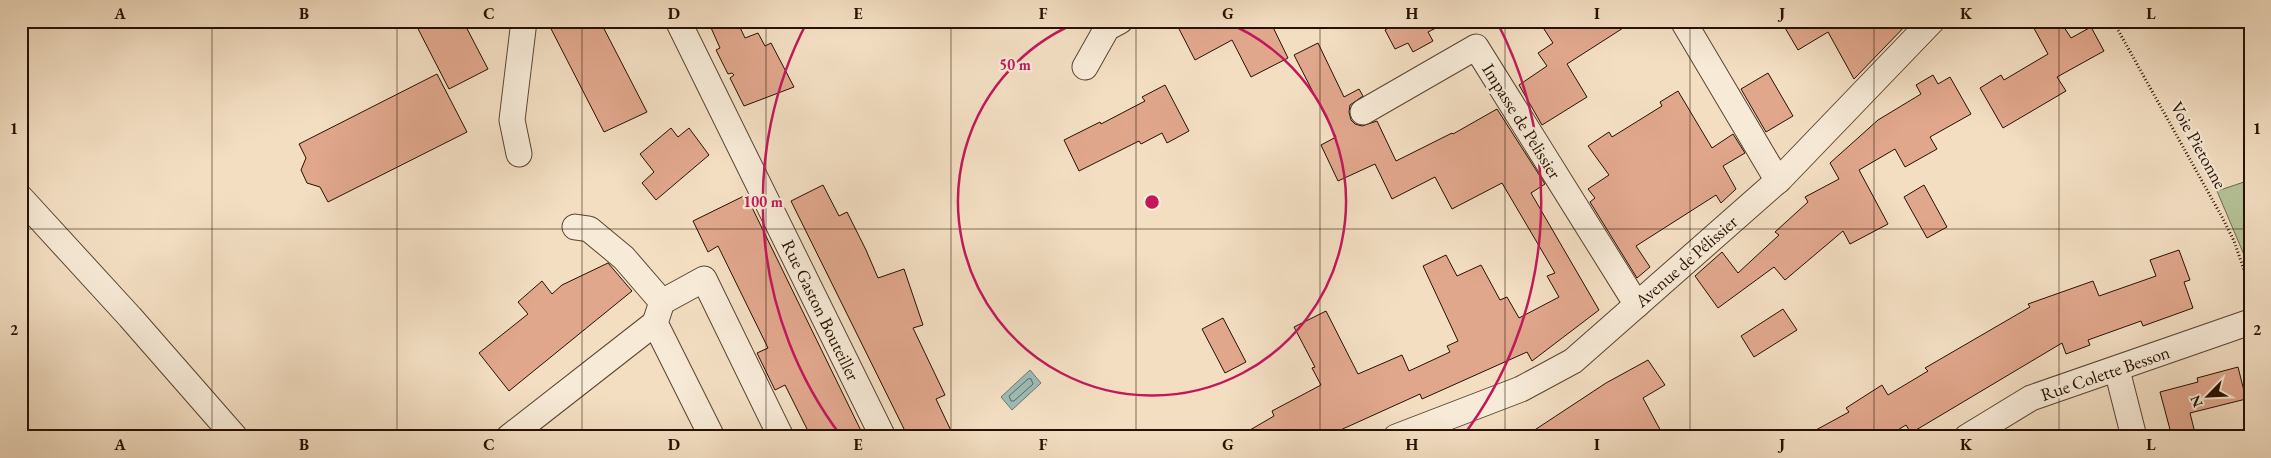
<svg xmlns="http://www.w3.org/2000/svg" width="2271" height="458" viewBox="0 0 2271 458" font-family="'EB Garamond',serif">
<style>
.green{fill:#b5c298;stroke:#6e6a4c}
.water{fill:#9cbbb7;stroke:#6d776e}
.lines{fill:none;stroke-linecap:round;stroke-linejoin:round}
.shore{stroke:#62665c;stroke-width:1}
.building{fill:#e1a78d;stroke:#271101}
.minor-casing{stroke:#5a4431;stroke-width:27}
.path{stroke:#271101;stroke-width:3;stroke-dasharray:1 2.5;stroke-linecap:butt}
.minor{stroke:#f7ead7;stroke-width:25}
.grid{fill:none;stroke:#271101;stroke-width:1;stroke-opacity:0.55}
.ring{fill:none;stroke:#c2185b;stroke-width:2.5}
.labels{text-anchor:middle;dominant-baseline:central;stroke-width:4.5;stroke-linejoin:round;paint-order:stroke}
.street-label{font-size:18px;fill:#271101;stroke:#f7ead7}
.centre{fill:#c2185b;stroke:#f7ead7;stroke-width:2.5}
.ring-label{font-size:15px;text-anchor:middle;font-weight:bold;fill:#c2185b;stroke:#f7ead7;stroke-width:4.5;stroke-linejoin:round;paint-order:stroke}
.neatline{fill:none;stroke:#271101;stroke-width:2}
.grid-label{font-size:16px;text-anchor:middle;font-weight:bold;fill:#271101}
</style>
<rect width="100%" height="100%" fill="#f3dec2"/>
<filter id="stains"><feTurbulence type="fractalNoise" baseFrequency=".004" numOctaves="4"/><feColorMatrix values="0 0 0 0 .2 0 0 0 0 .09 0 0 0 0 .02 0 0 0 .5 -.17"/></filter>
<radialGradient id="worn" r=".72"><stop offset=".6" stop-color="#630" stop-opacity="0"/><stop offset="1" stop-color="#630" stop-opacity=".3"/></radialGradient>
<!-- green -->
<path class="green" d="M2250 180V269L2217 191Z"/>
<!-- water -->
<path class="water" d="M1030 370 1041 383 1012 410 1001 397Z"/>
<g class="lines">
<!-- shore -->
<path class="shore" d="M1031 379 1033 384 1014 401H1011L1009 396 1028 379Z"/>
</g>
<!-- building -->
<g class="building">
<path d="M414 21H463L488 69 449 89Z"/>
<path d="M547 21H600L647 112 604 132Z"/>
<path d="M708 21H737L745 38 758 33 765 46 771 43 794 87 744 106 730 78 734 75 732 73 728 74 716 50 720 48Z"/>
<path d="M1190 21H1270L1288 58 1251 77 1232 40 1195 60 1178 27Z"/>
<path d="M1396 21H1450L1428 32 1433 41 1413 52 1408 43 1395 49 1385 30 1397 23Z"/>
<path d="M1557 21H1634L1567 64 1587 97 1542 125 1519 85 1547 66 1538 53 1553 43 1544 29Z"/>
<path d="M1781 21H1910L1854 79 1828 32 1798 50Z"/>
<path d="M2030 21H2060L2071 38 2091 27 2104 51 2057 77 2066 91 2003 128 1980 88 2001 75 2004 80 2048 54Z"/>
<path d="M1318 43 1344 97 1359 89 1363 96 1350 105 1349 112 1351 120 1355 124 1362 126 1377 121 1396 161 1452 133 1453 134 1497 109 1545 184 1531 193 1599 310 1532 361 1527 352 1422 399 1420 394 1325 437H1238L1274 416 1272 411 1321 385 1312 368 1315 367 1294 327 1326 311 1358 374 1402 355 1409 371 1450 352 1447 346 1458 341 1423 266 1446 255 1457 276 1481 265 1500 300 1507 297 1519 318 1559 297 1547 276 1555 273 1502 183 1452 209 1435 177 1392 199 1375 164 1338 181 1321 145 1336 137 1294 55Z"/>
<path d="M1768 73 1793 116 1766 132 1741 89Z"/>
<path d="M437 74 467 132 328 202 320 187 307 183 301 170 306 158 299 144Z"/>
<path d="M1933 75 1938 84 1950 77 1971 114 1930 137 1937 149 1905 167 1895 149 1859 170 1888 224 1850 244 1843 231 1785 280 1774 267 1718 308 1695 276 1722 252 1738 273 1779 235 1775 232 1808 202 1805 197 1839 179 1830 163 1878 120 1921 94 1916 85Z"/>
<path d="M1165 85 1189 131 1167 143 1162 133 1141 144 1139 141 1079 171 1064 140 1100 122 1101 124 1145 101 1142 97Z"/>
<path d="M1678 91 1712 148 1733 134 1745 153 1723 166 1736 189 1721 203 1716 195 1636 246 1650 267 1637 278 1590 202 1595 198 1588 189 1609 175 1588 146 1609 132 1612 137 1662 106 1660 102Z"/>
<path d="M671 128 678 137 689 128 709 155 656 200 642 183 654 172 640 154Z"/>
<path d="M823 185 839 216 847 212 866 250 878 278 904 269 923 325 913 328 945 395 936 399 954 437H908L791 201Z"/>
<path d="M1924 185 1947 227 1927 238 1904 197Z"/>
<path d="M746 195 761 226 864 437H811L785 385 775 390 757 353 768 348 718 246 708 252 693 221Z"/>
<path d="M2179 250 2190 280 2184 282 2193 308 2143 326 2141 321 2088 340 2090 345 2066 354 2062 343 1911 433 1906 425 1886 437H1803L1849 412 1846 408 1882 385 1888 395 1928 371 1925 368 2030 307 2028 304 2093 281 2099 296 2156 276 2150 260Z"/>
<path d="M608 263 632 291 509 391 479 353 528 314 518 302 542 281 552 294 562 285Z"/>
<path d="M1783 309 1797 330 1754 357 1741 336Z"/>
<path d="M1223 318 1246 362 1225 373 1202 329Z"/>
<path d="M1648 360 1665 385 1643 398 1664 437H1524L1606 383Z"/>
<path d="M2238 367 2246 399 2190 413 2196 437H2172L2160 392 2198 382 2197 378Z"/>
</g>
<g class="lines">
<defs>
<g id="minor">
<path d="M678 21 883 437"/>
<path d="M1683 21 1778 181"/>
<path d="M1085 67 1107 28 1120 21"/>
<path d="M1363 112 1476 47 1637 305"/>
<path d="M519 154 512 120 524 21"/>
<path d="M21 198 130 317 235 437"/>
<path d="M575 227 589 229 624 258 662 302"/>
<path d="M2117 370 2134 437"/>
<path d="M509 437 655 323"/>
<path d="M712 437 655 323 662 302 704 279 781 437"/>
<path d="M1396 437 1521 389 1573 361 1781 178 1932 21"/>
<path d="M1967 437 2031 398 2250 322"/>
</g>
</defs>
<!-- minor casing -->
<use href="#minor" class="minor-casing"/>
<!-- path -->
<path class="path" d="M2113 21 2222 217 2234 241 2250 287"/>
<!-- minor -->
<use href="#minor" class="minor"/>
</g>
<!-- grid -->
<path class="grid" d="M212 21V437M397 21V437M582 21V437M766 21V437M951 21V437M1136 21V437M1320 21V437M1505 21V437M1690 21V437M1874 21V437M2059 21V437M21 229H2250"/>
<!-- distance rings -->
<g class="ring">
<path d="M1223 21A194 194 0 1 1 1081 21"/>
<path d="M841 436A389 389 0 0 1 807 22M1497 22A389 389 0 0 1 1463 436"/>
</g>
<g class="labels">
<!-- street labels -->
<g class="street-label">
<text transform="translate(1522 121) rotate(58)">Impasse de Pelissier</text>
<text transform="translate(2199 145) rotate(61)">Voie Pietonne</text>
<text transform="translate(1686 261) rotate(-41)">Avenue de Pélissier</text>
<text transform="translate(821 310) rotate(64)">Rue Gaston Bouteiller</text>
<text transform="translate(2105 373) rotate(-19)">Rue Colette Besson</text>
</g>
</g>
<circle cx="1152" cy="202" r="8" class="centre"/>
<g class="ring-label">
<text x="1015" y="70">50 m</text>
<text x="763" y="207">100 m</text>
</g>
<!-- margin -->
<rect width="2271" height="458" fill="none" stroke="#f3dec2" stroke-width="55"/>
<!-- north arrow -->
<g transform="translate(2208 396) rotate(246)" stroke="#f7ead7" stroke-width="4" paint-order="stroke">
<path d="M0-4L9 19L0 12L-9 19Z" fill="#271101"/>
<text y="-8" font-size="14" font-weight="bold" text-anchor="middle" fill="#271101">N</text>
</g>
<rect x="28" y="28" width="2216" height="402" class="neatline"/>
<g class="grid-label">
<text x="120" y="19">A</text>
<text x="304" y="19">B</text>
<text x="489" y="19">C</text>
<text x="674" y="19">D</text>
<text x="858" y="19">E</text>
<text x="1043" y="19">F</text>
<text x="1228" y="19">G</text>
<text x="1412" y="19">H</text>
<text x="1597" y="19">I</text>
<text x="1782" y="19">J</text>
<text x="1966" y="19">K</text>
<text x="2151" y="19">L</text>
<text x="14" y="134">1</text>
<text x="2257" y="134">1</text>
<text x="14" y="335">2</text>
<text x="2257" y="335">2</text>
<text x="120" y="450">A</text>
<text x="304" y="450">B</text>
<text x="489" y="450">C</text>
<text x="674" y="450">D</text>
<text x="858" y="450">E</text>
<text x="1043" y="450">F</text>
<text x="1228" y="450">G</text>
<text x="1412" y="450">H</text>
<text x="1597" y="450">I</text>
<text x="1782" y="450">J</text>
<text x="1966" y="450">K</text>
<text x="2151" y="450">L</text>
</g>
<rect width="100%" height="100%" filter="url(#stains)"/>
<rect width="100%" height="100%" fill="url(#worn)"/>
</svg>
